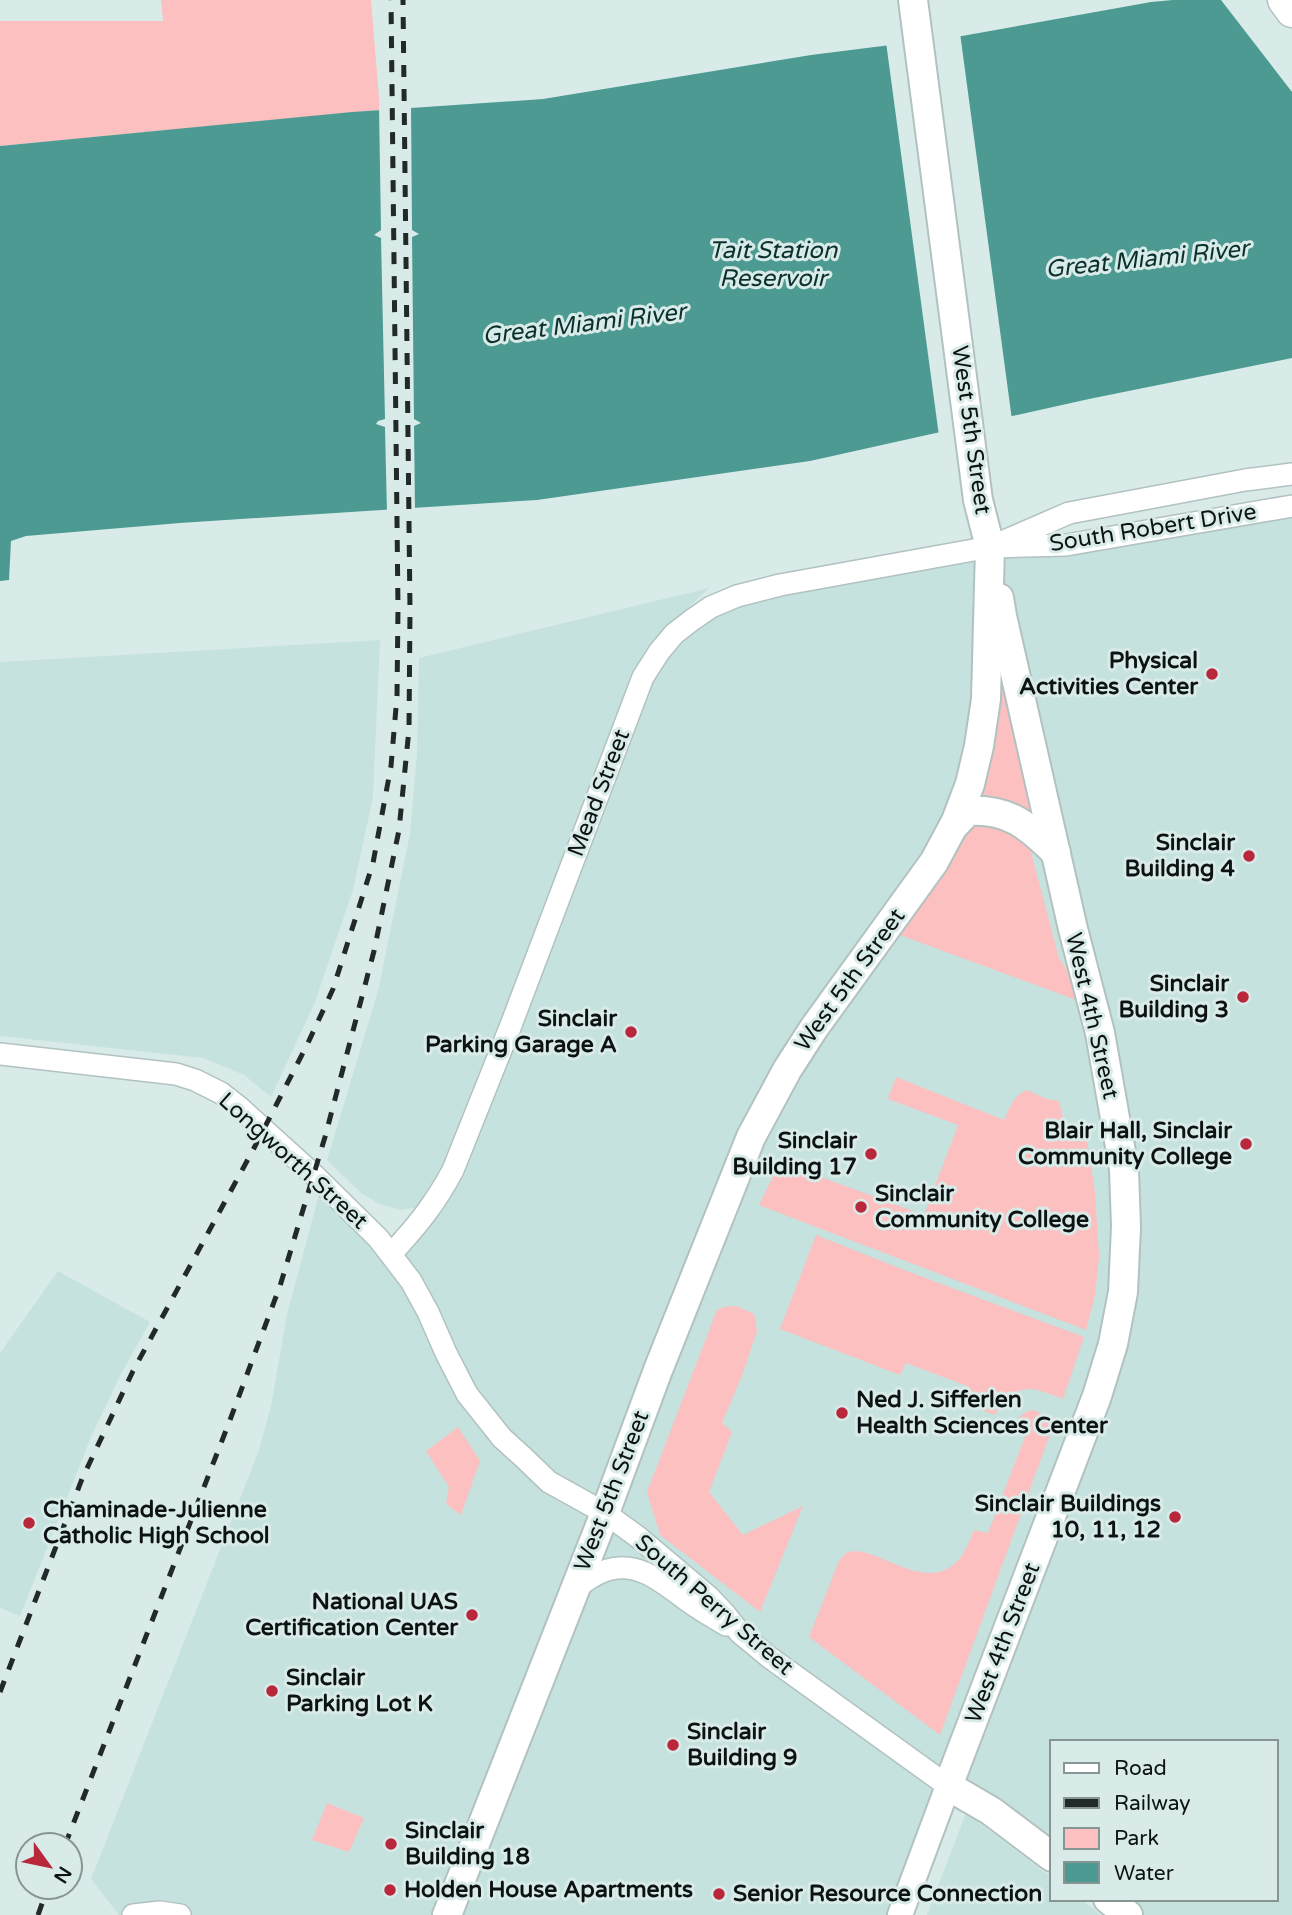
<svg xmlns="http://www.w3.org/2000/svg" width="1292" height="1915" viewBox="0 0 1292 1915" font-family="'Varela Round',sans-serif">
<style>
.built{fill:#c6e2df}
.green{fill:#fbc0bf}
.water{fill:#4d9a93}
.pier{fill:#d9ebe9}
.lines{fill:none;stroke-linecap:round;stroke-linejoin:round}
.tertiary-casing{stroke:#b1c2c0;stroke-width:24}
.secondary-casing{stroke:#b1c2c0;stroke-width:28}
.primary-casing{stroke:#b1c2c0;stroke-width:32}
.motorway-casing{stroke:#b1c2c0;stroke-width:35}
.tertiary{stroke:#fff;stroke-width:21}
.secondary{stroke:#fff;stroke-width:24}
.primary{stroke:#fff;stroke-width:28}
.motorway{stroke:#fff;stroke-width:32}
.rail{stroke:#222929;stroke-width:5;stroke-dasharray:12 12;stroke-linecap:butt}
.poi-dot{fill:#b9273a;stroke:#d9ebe9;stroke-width:2.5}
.labels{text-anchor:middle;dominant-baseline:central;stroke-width:6;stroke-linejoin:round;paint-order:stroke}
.street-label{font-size:23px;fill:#0d1313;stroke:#d9ebe9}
.poi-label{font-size:23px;font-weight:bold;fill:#0d1313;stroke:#d9ebe9;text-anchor:end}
.water-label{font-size:24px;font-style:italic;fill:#0a312e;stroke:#d9ebe9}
</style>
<rect width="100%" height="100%" fill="#d9ebe9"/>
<!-- built -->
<g class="built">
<path d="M1292 506V1915H1128L1108 1899H1276V1742H1052V1857L948 1786 900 1915H119L91 1879 259 1450 271 1406 287 1314 322 1183 391 1253 419 1223 659 652 737 596Z"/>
<path d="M709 588 674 621 654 645 465 1125 431 1194 415 1208 400 1210 380 1204 362 1194 327 1160 378 991 410 834 417 753 419 658Z"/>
<path d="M380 640 373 797 353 890 315 1002 271 1097 244 1075 203 1058 0 1036V662Z"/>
<path d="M58 1271 150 1322 120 1376 91 1437 20 1616 0 1608V1353Z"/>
<path d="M966 1813 1052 1878V1899H1080L1101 1915H927Z"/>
</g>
<!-- green -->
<g class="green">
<path d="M161 0H371L380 110 0 146V21H163Z"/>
<path d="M999 690H1005L1033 815 1032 856 1059 958 1074 982 1079 1001 897 934 978 795 991 757 997 723Z"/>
<path d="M896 1077 1004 1120C1010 1107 1013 1096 1027 1090L1047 1099 1059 1101 1067 1133 1086 1134 1095 1192 1099 1257 1095 1295 1086 1330 759 1205 780 1162 924 1215 958 1125 888 1099Z"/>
<path d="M816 1235 904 1270 1084 1337 1063 1399C1027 1385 1019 1382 994 1415L962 1402 967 1386 906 1363 900 1375 780 1329Z"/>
<path d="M736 1306 754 1314 757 1331 743 1373 722 1423 732 1432 709 1492 743 1535 803 1506 760 1612 660 1535 647 1492 717 1310 724 1307Z"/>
<path d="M1032 1410 1056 1418 940 1735 809 1637 839 1561 847 1552C853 1551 858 1551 863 1552 891 1559 929 1588 955 1563 965 1555 969 1541 974 1530L988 1533 1028 1429 1017 1425C1019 1415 1023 1413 1032 1410Z"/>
<path d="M458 1427 480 1461 461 1515 446 1504 449 1487 426 1451Z"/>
<path d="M327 1803 364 1818 349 1852 312 1840Z"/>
</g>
<!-- water -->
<path class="water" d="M1173 0H1292V358L1089 399 810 461 537 500 180 523 26 536 11 541 9 580 0 581V146L352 112 543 99 811 55 962 36 1151 2Z"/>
<!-- pier -->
<g class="pier">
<path d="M1221 0H1292V92Z"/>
<path d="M960 33 1012 420 939 436 886 42Z"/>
<path d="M411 104 412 230 419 234 412 237 414 419 421 423 414 426 415 512 387 514 385 427 376 424 378 421 385 419 381 238 374 235 381 230 379 106Z"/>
</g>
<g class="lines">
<defs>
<g id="tertiary">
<path d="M1002 542 1069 513 1245 480 1292 474"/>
<path d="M0 1054 176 1074 195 1080 221 1093 239 1107 314 1175 378 1238 411 1281 428 1312 446 1353 467 1394 502 1438 523 1457 549 1482 605 1513 638 1537 709 1597 725 1614 740 1633 769 1657 948 1786"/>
<path d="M391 1254C417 1226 435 1204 453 1170L511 1025 643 677 659 652 674 634 692 620 711 607 737 596 780 585 990 547 1066 545 1292 506"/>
<path d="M574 1590C584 1582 594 1574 607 1570 643 1559 670 1590 698 1608 707 1614 716 1619 726 1625"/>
<path d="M133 1915 160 1912 180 1915"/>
</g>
<path id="secondary" d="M900 1915 948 1786"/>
<g id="primary">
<path d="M999 598 1002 616 1073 929 1100 1033 1124 1169 1126 1227 1123 1292 1113 1344 1097 1396 948 1786 991 1811 1052 1857"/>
<path d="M953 827 968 811C1008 808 1029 826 1056 853"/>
<path d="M1108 1899 1128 1915"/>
<path d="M447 1915 605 1513 658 1370 751 1137 787 1070 814 1028 934 862 956 821 970 784 979 746 986 699 990 547 978 500 913 0"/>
</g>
<path id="motorway" d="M1284 0 1292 11"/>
</defs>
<!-- tertiary casing -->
<use href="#tertiary" class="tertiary-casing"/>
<!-- secondary casing -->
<use href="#secondary" class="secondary-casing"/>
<!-- primary casing -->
<use href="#primary" class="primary-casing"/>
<!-- motorway casing -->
<use href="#motorway" class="motorway-casing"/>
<!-- tertiary -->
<use href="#tertiary" class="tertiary"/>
<!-- secondary -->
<use href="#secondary" class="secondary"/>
<!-- primary -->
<use href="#primary" class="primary"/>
<!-- motorway -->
<use href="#motorway" class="motorway"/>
<!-- rail -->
<g class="rail">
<path d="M0 1692 82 1479 133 1371 253 1150 307 1045 333 989 373 863 391 766 397 696 398 608 391 0"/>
<path d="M65 1845 230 1420 280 1286 325 1137 374 951 399 830 409 729 410 610 403 0"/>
<path d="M38 1915 48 1887"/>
</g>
</g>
<!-- markers -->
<g class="poi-dot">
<circle cx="1212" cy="674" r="7"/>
<circle cx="1249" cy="856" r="7"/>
<circle cx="1243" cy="997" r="7"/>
<circle cx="631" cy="1032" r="7"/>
<circle cx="1246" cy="1144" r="7"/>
<circle cx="871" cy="1154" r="7"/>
<circle cx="861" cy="1207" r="7"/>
<circle cx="842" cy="1413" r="7"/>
<circle cx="1175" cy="1517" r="7"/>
<circle cx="29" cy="1523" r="7"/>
<circle cx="472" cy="1615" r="7"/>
<circle cx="272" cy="1691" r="7"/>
<circle cx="673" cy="1745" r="7"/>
<circle cx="391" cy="1844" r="7"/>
<circle cx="390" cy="1890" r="7"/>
<circle cx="719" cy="1894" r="7"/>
</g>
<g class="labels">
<!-- street labels -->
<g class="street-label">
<text transform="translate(971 430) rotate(82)">West 5th Street</text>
<text transform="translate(1153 528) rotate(-9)">South Robert Drive</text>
<text transform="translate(599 793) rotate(-69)">Mead Street</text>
<text transform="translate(850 980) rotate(-54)">West 5th Street</text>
<text transform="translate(1092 1016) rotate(77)">West 4th Street</text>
<text transform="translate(293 1161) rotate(42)">Longworth Street</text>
<text transform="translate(612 1491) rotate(-69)">West 5th Street</text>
<text transform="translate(714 1605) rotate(41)">South Perry Street</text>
<text transform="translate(1003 1643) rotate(-69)">West 4th Street</text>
</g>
<!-- poi labels -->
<g class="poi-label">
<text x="1198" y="661">Physical<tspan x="1198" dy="26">Activities Center</tspan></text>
<text x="1235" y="843">Sinclair<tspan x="1235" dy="26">Building 4</tspan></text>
<text x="1229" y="984">Sinclair<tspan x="1229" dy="26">Building 3</tspan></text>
<text x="617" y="1019">Sinclair<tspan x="617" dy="26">Parking Garage A</tspan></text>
<text x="1232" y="1131">Blair Hall, Sinclair<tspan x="1232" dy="26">Community College</tspan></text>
<text x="857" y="1141">Sinclair<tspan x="857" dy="26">Building 17</tspan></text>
<text x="875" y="1194" text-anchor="start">Sinclair<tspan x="875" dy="26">Community College</tspan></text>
<text x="856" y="1400" text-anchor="start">Ned J. Sifferlen<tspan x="856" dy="26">Health Sciences Center</tspan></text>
<text x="1161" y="1504">Sinclair Buildings<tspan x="1161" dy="26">10, 11, 12</tspan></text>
<text x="43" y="1510" text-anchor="start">Chaminade-Julienne<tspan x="43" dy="26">Catholic High School</tspan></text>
<text x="458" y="1602">National UAS<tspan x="458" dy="26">Certification Center</tspan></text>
<text x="286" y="1678" text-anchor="start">Sinclair<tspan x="286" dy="26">Parking Lot K</tspan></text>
<text x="687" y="1732" text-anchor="start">Sinclair<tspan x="687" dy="26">Building 9</tspan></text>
<text x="405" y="1831" text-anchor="start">Sinclair<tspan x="405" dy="26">Building 18</tspan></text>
<text x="404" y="1890" text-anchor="start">Holden House Apartments</text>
<text x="733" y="1894" text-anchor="start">Senior Resource Connection</text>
</g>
<!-- water labels -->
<g class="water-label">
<text x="773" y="250">Tait Station<tspan x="773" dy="28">Reservoir</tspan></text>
<text transform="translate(1147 259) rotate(-6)">Great Miami River</text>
<text transform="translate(584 324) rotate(-7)">Great Miami River</text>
</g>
</g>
<!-- legend -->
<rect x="1050" y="1740" width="228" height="161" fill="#d9ebe9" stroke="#879593" stroke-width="2"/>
<rect x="1064" y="1763" width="35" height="10" fill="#ffffff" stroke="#879593" stroke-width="2"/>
<text x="1114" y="1775" font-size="21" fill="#0d1313">Road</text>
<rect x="1064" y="1798" width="35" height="10" fill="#222929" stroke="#879593" stroke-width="2"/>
<text x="1114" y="1810" font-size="21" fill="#0d1313">Railway</text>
<rect x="1064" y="1828" width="35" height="21" fill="#fbc0bf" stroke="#879593" stroke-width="2"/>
<text x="1114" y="1845" font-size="21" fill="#0d1313">Park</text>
<rect x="1064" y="1862" width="35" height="21" fill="#4d9a93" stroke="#879593" stroke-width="2"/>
<text x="1114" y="1880" font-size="21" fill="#0d1313">Water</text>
<!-- north arrow -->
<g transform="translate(49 1866) rotate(123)"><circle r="33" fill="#d9ebe9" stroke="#879593" stroke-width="2"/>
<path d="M0-5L12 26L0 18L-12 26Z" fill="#b9273a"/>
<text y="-10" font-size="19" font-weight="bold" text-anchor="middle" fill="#0d1313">N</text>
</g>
</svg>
